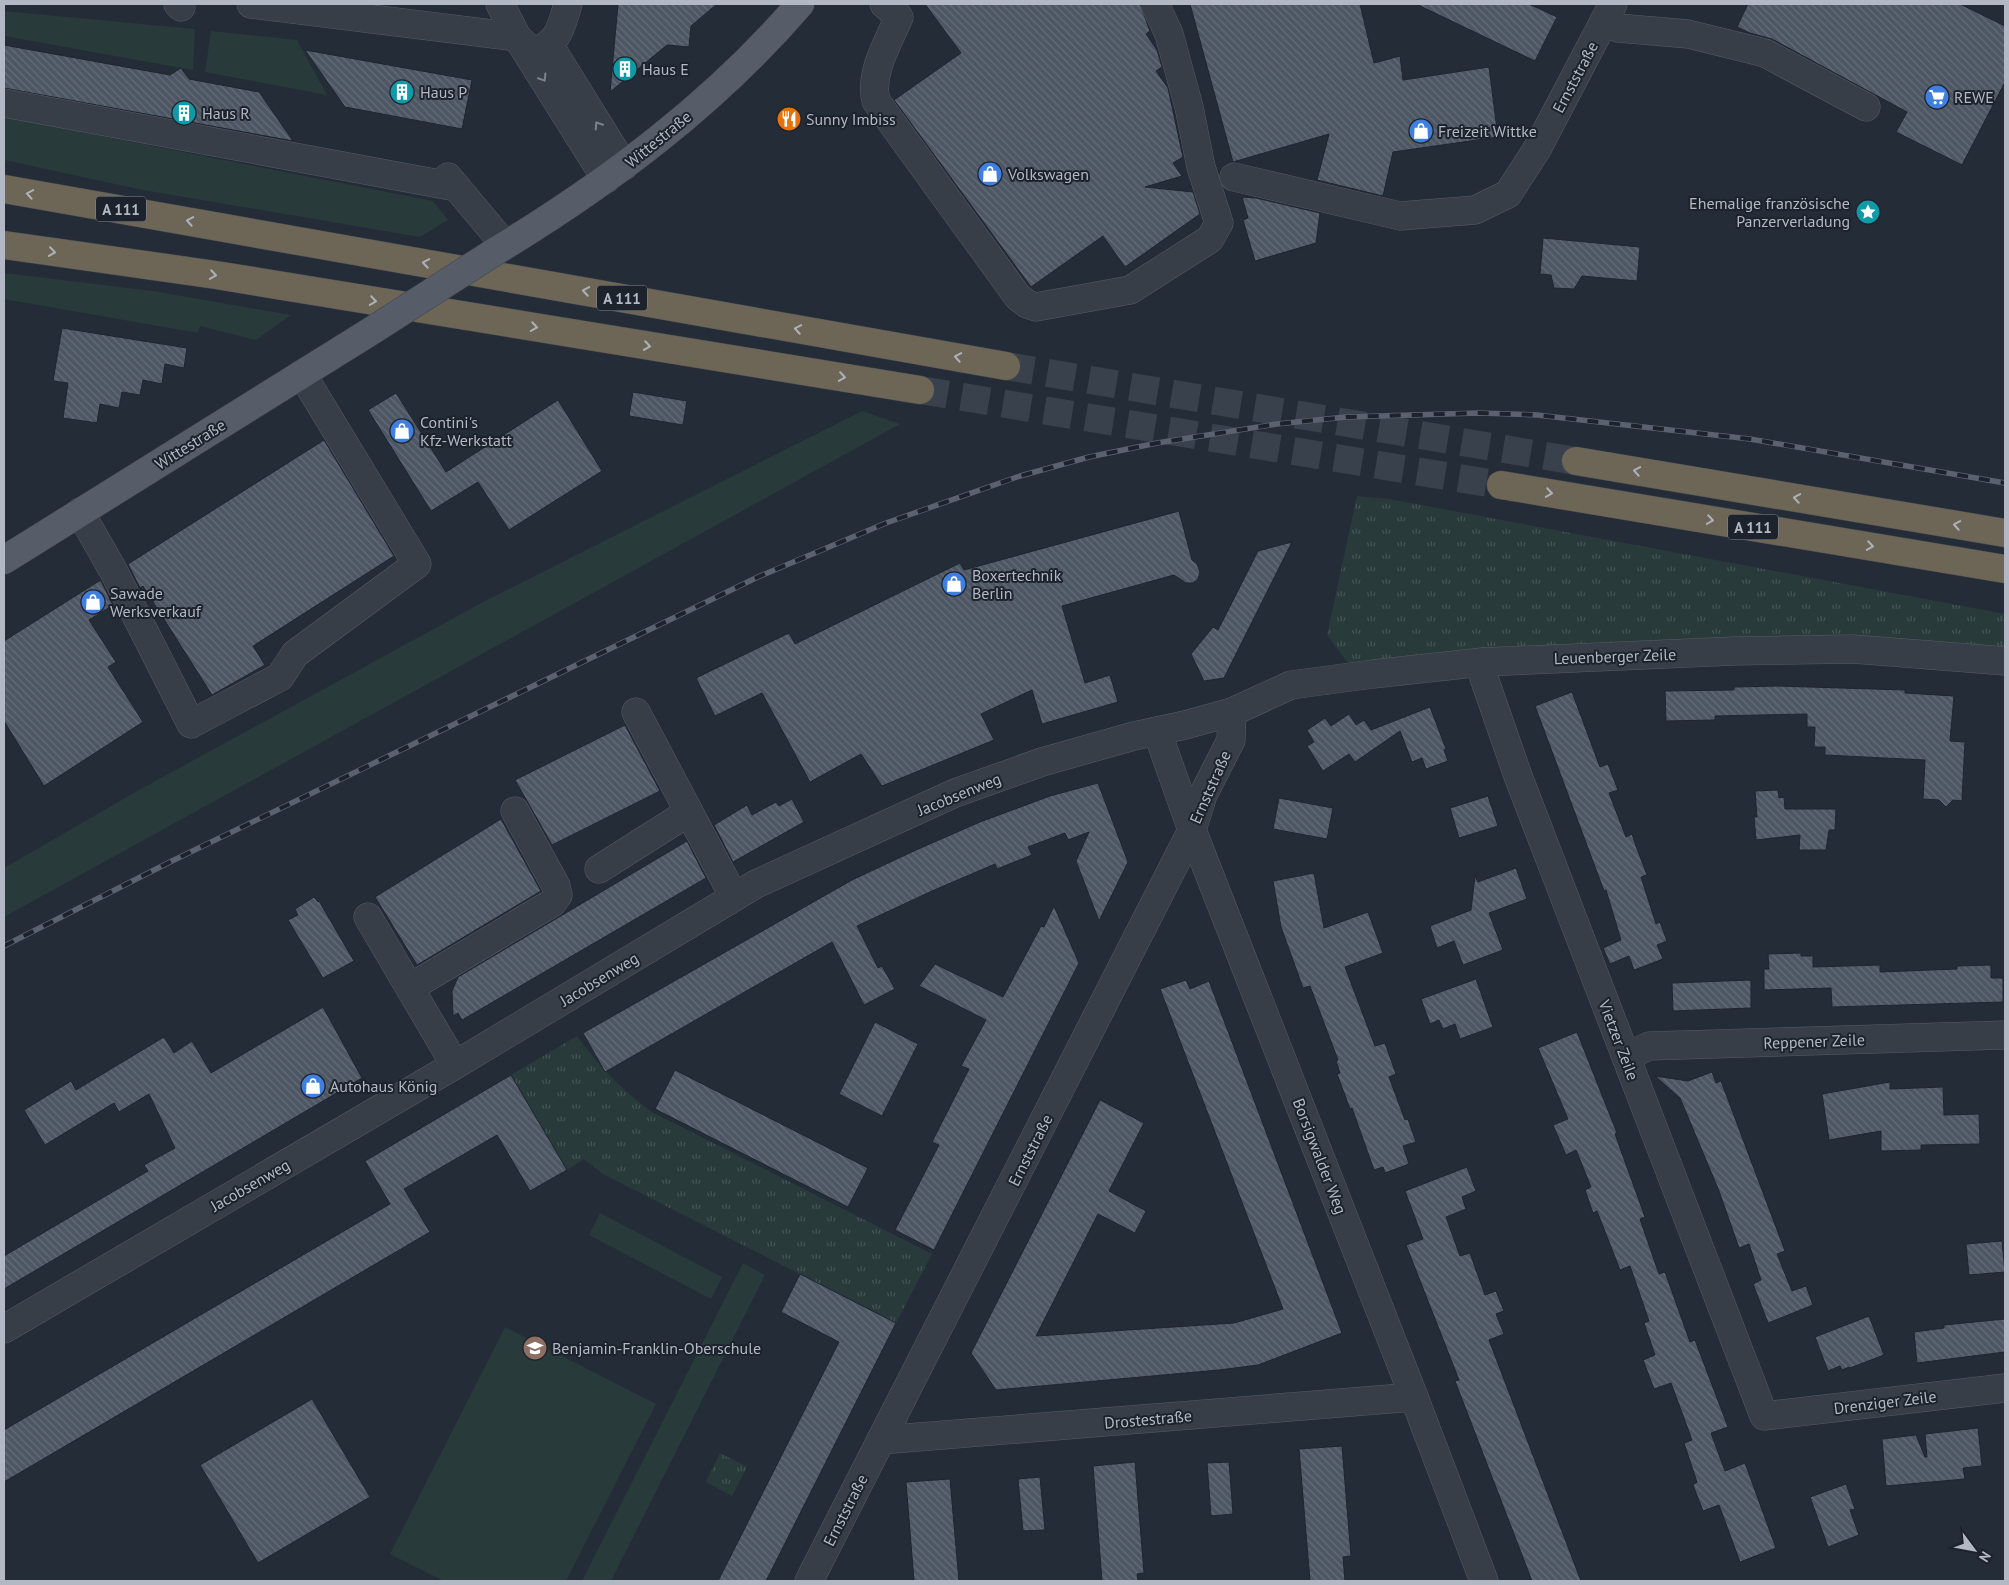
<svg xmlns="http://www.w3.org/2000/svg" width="2009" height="1585" viewBox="0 0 2009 1585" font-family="'PT Sans',sans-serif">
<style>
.green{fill:#293a3b}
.park{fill:url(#park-tufts)}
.building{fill:url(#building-back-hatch);stroke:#1f252f}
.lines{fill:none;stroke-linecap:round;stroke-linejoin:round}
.highway-tunnel{stroke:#39414d;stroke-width:28;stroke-dasharray:28 14;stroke-linecap:butt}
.minor-casing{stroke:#565c66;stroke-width:29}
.major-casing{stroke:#414751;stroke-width:29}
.highway-casing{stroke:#434953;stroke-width:29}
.minor{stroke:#383e48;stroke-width:28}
.major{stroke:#565d68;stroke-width:28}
.highway{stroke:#6d6556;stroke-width:28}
.rail-casing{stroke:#5a626f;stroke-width:5.5}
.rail{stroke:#1d232d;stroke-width:4;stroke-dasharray:11;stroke-linecap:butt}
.major-bridge-casing{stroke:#414751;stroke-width:29;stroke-linecap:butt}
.major-bridge{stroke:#565d68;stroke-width:28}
.oneway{stroke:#7c828c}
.oneway2{stroke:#acb1b9}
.labels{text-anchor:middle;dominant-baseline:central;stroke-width:4;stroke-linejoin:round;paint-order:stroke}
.shield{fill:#1d232d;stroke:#868c97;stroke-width:1}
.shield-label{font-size:15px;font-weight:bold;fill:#b3b9c4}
.poi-label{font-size:16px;fill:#b3b9c4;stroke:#1d232d;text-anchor:start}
.street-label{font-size:16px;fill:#b3b9c4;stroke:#1d232d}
</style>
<defs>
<pattern id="park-tufts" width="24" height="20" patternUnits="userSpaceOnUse" patternTransform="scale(1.25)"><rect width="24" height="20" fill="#293a3b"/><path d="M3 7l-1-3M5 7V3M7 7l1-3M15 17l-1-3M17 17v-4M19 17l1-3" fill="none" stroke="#465456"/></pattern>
<pattern id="building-back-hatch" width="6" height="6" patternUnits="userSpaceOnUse" patternTransform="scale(1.25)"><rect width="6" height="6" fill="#4d5663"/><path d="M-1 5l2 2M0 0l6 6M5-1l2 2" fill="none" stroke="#646c78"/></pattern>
</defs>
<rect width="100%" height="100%" fill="#242c38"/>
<!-- green -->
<g class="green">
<path d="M4 11 195 29 193 70 4 36Z"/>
<path d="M211 31 297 40 327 95 205 72Z"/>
<path d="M4 117 433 201 448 220 420 237 143 190 4 160Z"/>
<path d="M4 273 153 291 291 315 256 340 200 326 198 333 4 299Z"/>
<path d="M862 411 900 424 4 917V868L139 790 485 601Z"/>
<path d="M600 1213 722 1277 711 1299 589 1235Z"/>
<path d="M743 1263 765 1275 611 1581H582Z"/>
<path d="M505 1327 656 1404 566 1581H444L390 1554Z"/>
</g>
<!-- park -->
<g class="park">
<path d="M1357 496 1389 499 2005 614V649L1767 638 1609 642 1484 649 1348 663 1327 635Z"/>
<path d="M577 1036C601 1069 620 1088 652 1112L932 1254 896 1323 603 1174 584 1159 567 1170 511 1075Z"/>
<path d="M720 1453 747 1467 732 1496 706 1482Z"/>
</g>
<!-- building -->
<g class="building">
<path d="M618 4H717L691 26 689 47 667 45 610 92Z"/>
<path d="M925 4H1140L1150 31 1146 34 1157 50 1162 67 1156 71 1168 88 1183 157 1173 163 1182 176 1145 187 1193 192 1200 214 1125 267 1103 236 1031 287 894 100 961 53Z"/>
<path d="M1190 4H1360L1374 63 1400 56 1403 80 1489 67 1498 137 1393 152 1383 196 1317 180 1329 134 1233 162Z"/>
<path d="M1416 4H1529L1557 17 1535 61Z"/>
<path d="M1748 4H1960L2005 26V82L1962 165 1896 132 1907 112 1772 39 1750 33 1737 27Z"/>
<path d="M4 45 170 75 181 68 189 79 259 92 293 141 4 88Z"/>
<path d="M305 50 472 80 462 129 345 107Z"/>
<path d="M1242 197 1256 198 1320 213 1316 243 1255 261 1243 220 1248 218Z"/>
<path d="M1543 238 1640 247 1637 281 1582 276 1574 289 1554 288 1551 275 1540 274Z"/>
<path d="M62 328 187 348 184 368 165 364 162 384 143 380 140 395 122 392 119 408 100 404 97 423 63 418 68 383 53 381Z"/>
<path d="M633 392 687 401 683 425 629 416Z"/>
<path d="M396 393 446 472 558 400 602 471 509 530 478 482 431 511 368 410Z"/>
<path d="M324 440 394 556 253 646 265 665 212 695 143 586 140 588 128 564Z"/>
<path d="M1179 511 1192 560 1197 564 1200 572 1198 579 1193 583H1186L1174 575 1062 606 1085 683 1110 675 1118 702 1042 724 1032 690 981 714 994 740 882 786 861 754 810 782 762 693 715 716 696 678 789 633 795 644 960 563 964 570Z"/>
<path d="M1292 542 1224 678 1204 681 1191 654 1213 627 1218 630 1258 551Z"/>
<path d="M99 581H101L113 605 89 620 116 662 108 667 143 722 44 786 4 721V641Z"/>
<path d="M1778 686 1905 690V693L1954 696 1950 741 1965 742 1962 801 1953 800 1946 807 1939 800 1923 799 1925 760 1825 755V747H1814L1815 727H1807V714L1715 716V720L1666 721 1665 691 1734 690V687Z"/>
<path d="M1572 692 1600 767 1608 764 1618 790 1609 793 1626 837 1632 834 1636 846 1647 875 1641 877 1656 924 1660 922 1667 941 1657 945 1663 959 1634 970 1629 956 1610 964 1603 948 1621 940 1606 890 1604 891 1535 706Z"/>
<path d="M1430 707 1446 749 1444 750 1448 761 1426 769 1422 758 1412 762 1400 731 1355 762 1349 754 1323 771 1307 746 1314 742 1307 730 1325 718 1331 726 1349 714 1356 725 1364 720 1371 730Z"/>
<path d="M625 725 660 791 552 845 515 780Z"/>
<path d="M1098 783 1128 862 1099 921 1076 861 1089 832 1068 840 1065 833 1028 847 1032 855 997 869 995 864 932 891 857 926 878 968 882 966 895 989 864 1005 832 942 605 1072 583 1033 852 880 916 850 980 822 1050 796Z"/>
<path d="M1778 790 1779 798 1784 797 1785 809H1836L1835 830H1829L1826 850H1799L1800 835 1756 840 1754 817H1757L1755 791Z"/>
<path d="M1488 796 1498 826 1459 838 1450 808Z"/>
<path d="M1279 798 1333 808 1327 839 1273 829Z"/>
<path d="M792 799 804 822 733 862 714 825 747 805 752 815 776 802 779 806Z"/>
<path d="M501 819 541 891 417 965 375 897Z"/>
<path d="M687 841 706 878 462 1020 458 1013 453 1016 452 991 458 977Z"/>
<path d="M1516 868 1527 899 1489 913 1503 950 1463 965 1454 941 1437 948 1430 926 1471 910 1475 876 1478 882Z"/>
<path d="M1314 873 1324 928 1368 912 1383 953 1345 967 1375 1046 1385 1043 1396 1074 1389 1077 1405 1120 1408 1119 1416 1142 1403 1146 1409 1164 1385 1173 1383 1167 1374 1170 1352 1108 1350 1109 1337 1074 1340 1073 1336 1061 1338 1060 1310 986 1303 988 1281 927 1273 881Z"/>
<path d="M314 897 318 902 319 901 354 961 323 978 288 920 298 915 295 909Z"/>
<path d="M1054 906 1079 963 934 1250 895 1230 939 1145 932 1142 969 1069 961 1066 986 1020 919 986 935 964 1003 997 1041 926 1044 927Z"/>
<path d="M1801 953V956H1813V967L1880 965V972L1957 969V966L1991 965V978H2003V1002L1832 1007 1831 988 1764 990V969H1769L1768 954Z"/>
<path d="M1476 979 1493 1027 1460 1039 1455 1024 1443 1029 1439 1020 1430 1024 1421 999Z"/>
<path d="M1186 980 1190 989 1209 981 1342 1333 1258 1365 1219 1370 996 1390 971 1353 1100 1100 1144 1123 1109 1191 1146 1211 1135 1233 1098 1214 1036 1336 1234 1323 1283 1309 1160 989Z"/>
<path d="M1751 980V1008L1673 1011 1672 983Z"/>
<path d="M323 1007 362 1078 4 1289V1256L148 1171 144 1165 175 1148 149 1094 119 1112 114 1103 45 1145 24 1110 71 1081 76 1090 164 1037 174 1053 192 1041 211 1073Z"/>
<path d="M875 1022 918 1044 882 1116 839 1094Z"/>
<path d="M1577 1032 1617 1133 1615 1134 1645 1217 1640 1219 1659 1274 1665 1272 1690 1342 1695 1340 1728 1427 1711 1433 1725 1471 1745 1463 1776 1548 1740 1562 1719 1505 1703 1511 1693 1485 1697 1482 1684 1443 1692 1440 1671 1383 1654 1389 1643 1360 1655 1355 1644 1323 1649 1321 1630 1266 1620 1270 1597 1211 1593 1213 1585 1190 1591 1187 1576 1150 1566 1155 1553 1125 1568 1119 1538 1048Z"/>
<path d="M675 1070 868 1168 848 1207 655 1109Z"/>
<path d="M1712 1072 1716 1083 1721 1081 1785 1251 1777 1254 1792 1291 1806 1286 1813 1305 1768 1323 1753 1284 1761 1280 1749 1244 1739 1248 1719 1191 1680 1098 1655 1076 1688 1081Z"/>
<path d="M511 1075 567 1170 530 1191 497 1135 404 1189 430 1232 4 1482V1430L390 1204 365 1161Z"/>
<path d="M1890 1082V1089L1943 1087 1944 1115 1979 1114 1980 1144 1921 1145V1150L1881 1151V1131L1829 1140 1822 1094Z"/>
<path d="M1467 1167 1476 1191 1462 1197 1466 1209 1446 1217 1460 1256 1470 1253 1485 1295 1496 1291 1504 1311 1496 1314 1504 1334 1489 1340 1581 1581H1532L1455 1381 1459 1380 1406 1245 1423 1239 1405 1191Z"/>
<path d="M2002 1241 2005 1272 1969 1275 1966 1244Z"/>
<path d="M800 1274 896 1323 766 1581H718L839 1342 781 1312Z"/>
<path d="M1869 1316 1884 1355 1850 1368 1849 1367 1842 1370 1840 1366 1828 1371 1815 1337Z"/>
<path d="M2005 1319V1352L1917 1363 1914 1332 1944 1328V1325Z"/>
<path d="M312 1399 370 1497 258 1563 200 1465Z"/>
<path d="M1978 1428 1982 1466 1963 1468 1965 1479 1886 1486 1882 1439 1916 1435 1925 1457H1927L1925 1434Z"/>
<path d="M1342 1446 1351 1556 1343 1557 1345 1581H1310L1299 1449Z"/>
<path d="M1135 1462 1144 1573 1137 1574 1138 1581H1102L1093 1466Z"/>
<path d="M1229 1462 1233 1514 1211 1516 1207 1463Z"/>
<path d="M1040 1477 1045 1530 1023 1531 1018 1479Z"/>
<path d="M950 1479 959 1581H914L906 1482Z"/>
<path d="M1846 1484 1855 1509 1850 1510 1859 1535 1828 1547 1810 1497Z"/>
</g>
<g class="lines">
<!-- highway-tunnel -->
<g class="highway-tunnel">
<path d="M1006 366 1576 461"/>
<path d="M920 390 1501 485"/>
</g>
<defs>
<g id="minor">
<path d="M178 4 181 7"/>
<path d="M251 4 517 37 534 53C560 40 560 30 568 4"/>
<path d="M500 4 517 37 606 179"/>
<path d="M884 4 899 17C888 43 869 73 876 101L1018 297 1027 304 1036 307 1130 290 1210 239 1219 223 1201 167 1189 107 1169 34 1155 4"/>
<path d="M1604 21 1618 28 1688 34 1765 53 1866 107"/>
<path d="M549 45 624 166"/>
<path d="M4 103 456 187"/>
<path d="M448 177 505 245"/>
<path d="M1234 177 1400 216 1475 210 1508 194 1537 149 1613 4"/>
<path d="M80 512 114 572 191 724 280 677 295 654 417 564 302 374"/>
<path d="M1483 662 1484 678 1518 776 1764 1416 2005 1388"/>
<path d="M636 712 734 897"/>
<path d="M1157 731 1192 830 1414 1397 1484 1581"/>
<path d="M599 869 689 812"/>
<path d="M368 917 455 1065"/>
<path d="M411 987 552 903 558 895 556 886 515 811"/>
<path d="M1626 1057 1649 1046 2005 1035"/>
<path d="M4 1329 455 1065 756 884 955 793 1042 762 1134 736 1185 725 1232 712 1291 685 1373 674 1483 662 1735 651 1853 649 2005 661"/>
<path d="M881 1440 1414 1397"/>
<path d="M809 1581 1192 830 1203 795 1231 740 1232 712"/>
</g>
<g id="major">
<path d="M496 251C608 183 714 104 800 4"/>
<path d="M4 560 376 328"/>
</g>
<g id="highway">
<path d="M4 189 1006 366"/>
<path d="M4 245 216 275 920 390"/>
<path d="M1576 461 2005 533"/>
<path d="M1501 485 2005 569"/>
</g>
</defs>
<!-- minor casing -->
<use href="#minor" class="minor-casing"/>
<!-- major casing -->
<use href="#major" class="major-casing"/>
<!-- highway casing -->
<use href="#highway" class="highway-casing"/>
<!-- minor -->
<use href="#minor" class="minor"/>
<!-- major -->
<use href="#major" class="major"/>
<!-- highway -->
<use href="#highway" class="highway"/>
<defs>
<path id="rail" d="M4 946 172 861 760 576 886 523 1020 476 1089 457 1157 443 1277 424 1346 417 1479 413 1537 415 1750 439 2005 483"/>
</defs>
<!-- rail casing -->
<use href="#rail" class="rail-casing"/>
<!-- rail -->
<use href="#rail" class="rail"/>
<defs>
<path id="major-bridge" d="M376 328 496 251"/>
</defs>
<!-- major-bridge casing -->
<use href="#major-bridge" class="major-bridge-casing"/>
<!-- major-bridge -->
<use href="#major-bridge" class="major-bridge"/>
</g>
<!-- one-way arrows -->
<defs><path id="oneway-chevron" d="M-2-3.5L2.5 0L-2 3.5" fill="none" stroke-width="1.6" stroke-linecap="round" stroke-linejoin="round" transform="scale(1.25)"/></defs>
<g class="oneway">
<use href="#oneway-chevron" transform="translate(543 78) rotate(58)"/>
<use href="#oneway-chevron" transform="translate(598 125) rotate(-123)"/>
</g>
<g class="oneway2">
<use href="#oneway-chevron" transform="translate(30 194) rotate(-170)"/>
<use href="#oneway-chevron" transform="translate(190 221) rotate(-170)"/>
<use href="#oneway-chevron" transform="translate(52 252) rotate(8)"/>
<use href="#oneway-chevron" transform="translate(426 263) rotate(-170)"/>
<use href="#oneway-chevron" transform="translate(213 275) rotate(9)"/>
<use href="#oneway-chevron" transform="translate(586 291) rotate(-170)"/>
<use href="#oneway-chevron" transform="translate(373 301) rotate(9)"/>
<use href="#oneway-chevron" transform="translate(534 327) rotate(9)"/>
<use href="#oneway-chevron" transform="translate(798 329) rotate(-170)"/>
<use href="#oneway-chevron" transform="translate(647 346) rotate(9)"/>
<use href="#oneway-chevron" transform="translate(958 357) rotate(-170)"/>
<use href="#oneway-chevron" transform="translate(842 377) rotate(9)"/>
<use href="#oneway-chevron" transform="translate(1637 471) rotate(-170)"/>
<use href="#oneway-chevron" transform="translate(1549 493) rotate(9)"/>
<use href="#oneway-chevron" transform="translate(1797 498) rotate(-170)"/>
<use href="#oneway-chevron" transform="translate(1710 520) rotate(9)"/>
<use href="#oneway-chevron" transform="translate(1957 525) rotate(-170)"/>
<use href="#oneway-chevron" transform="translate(1870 546) rotate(9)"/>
</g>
<!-- icons -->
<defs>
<symbol id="building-disc" viewBox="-11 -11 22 22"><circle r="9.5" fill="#0f9aa8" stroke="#1d232d"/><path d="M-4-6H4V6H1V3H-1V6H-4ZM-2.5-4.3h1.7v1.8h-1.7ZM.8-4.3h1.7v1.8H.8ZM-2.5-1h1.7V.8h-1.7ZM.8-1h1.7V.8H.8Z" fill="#fff"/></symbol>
<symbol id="supermarket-disc" viewBox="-11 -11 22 22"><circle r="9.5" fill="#3f7fe0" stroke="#1d232d"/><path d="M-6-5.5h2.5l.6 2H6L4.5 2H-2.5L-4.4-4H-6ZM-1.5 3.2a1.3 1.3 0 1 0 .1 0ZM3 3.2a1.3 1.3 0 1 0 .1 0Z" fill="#fff"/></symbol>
<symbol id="restaurant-disc" viewBox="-11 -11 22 22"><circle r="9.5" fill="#e8710a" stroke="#1d232d"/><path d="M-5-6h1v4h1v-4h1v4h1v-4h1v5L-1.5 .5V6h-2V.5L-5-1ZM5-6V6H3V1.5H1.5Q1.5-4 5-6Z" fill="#fff"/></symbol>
<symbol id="shop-disc" viewBox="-11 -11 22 22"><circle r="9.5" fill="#3f7fe0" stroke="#1d232d"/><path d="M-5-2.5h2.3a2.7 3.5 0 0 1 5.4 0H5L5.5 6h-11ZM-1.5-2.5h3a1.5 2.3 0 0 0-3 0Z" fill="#fff"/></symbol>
<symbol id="sight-disc" viewBox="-11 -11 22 22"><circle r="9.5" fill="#0f9aa8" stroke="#1d232d"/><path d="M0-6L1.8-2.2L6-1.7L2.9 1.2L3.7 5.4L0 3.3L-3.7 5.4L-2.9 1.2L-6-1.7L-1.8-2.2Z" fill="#fff"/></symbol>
<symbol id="school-disc" viewBox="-11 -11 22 22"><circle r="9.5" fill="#8d6e63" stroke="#1d232d"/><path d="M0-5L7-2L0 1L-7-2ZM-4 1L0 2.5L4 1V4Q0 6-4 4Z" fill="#fff"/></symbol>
</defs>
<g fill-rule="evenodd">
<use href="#building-disc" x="611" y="55" width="28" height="28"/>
<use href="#building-disc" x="388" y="78" width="28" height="28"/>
<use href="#supermarket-disc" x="1923" y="83" width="28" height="28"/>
<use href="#building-disc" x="170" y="99" width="28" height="28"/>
<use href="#restaurant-disc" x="775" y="105" width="28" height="28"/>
<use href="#shop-disc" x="1407" y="117" width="28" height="28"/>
<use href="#shop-disc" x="976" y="160" width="28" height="28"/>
<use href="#sight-disc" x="1854" y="198" width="28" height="28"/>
<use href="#shop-disc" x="388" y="417" width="28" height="28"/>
<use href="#shop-disc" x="940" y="570" width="28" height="28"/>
<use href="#shop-disc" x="79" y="588" width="28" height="28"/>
<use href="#shop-disc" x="299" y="1072" width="28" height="28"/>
<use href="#school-disc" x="521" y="1334" width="28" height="28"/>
</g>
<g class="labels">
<!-- shield labels -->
<g class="shield">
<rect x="96" y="196.5" width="50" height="25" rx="4"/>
<rect x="597" y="285.5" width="50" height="25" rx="4"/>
<rect x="1728" y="514.5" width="50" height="25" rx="4"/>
</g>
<g class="shield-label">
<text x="121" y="209">A 111</text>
<text x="622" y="298">A 111</text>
<text x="1753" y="527">A 111</text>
</g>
<!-- poi labels -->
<g class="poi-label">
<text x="642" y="69">Haus E</text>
<text x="420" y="92">Haus P</text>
<text x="1954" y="97">REWE</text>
<text x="202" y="113">Haus R</text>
<text x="806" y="119">Sunny Imbiss</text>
<text x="1438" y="131">Freizeit Wittke</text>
<text x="1008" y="174">Volkswagen</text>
<text x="1850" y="203" text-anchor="end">Ehemalige französische<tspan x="1850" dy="18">Panzerverladung</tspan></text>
<text x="420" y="422">Contini's<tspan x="420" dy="18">Kfz-Werkstatt</tspan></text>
<text x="972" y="575">Boxertechnik<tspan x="972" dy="18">Berlin</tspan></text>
<text x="110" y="593">Sawade<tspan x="110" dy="18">Werksverkauf</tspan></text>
<text x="330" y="1086">Autohaus König</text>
<text x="552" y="1348">Benjamin-Franklin-Oberschule</text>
</g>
<!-- street labels -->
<g class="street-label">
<text transform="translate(1575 77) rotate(-62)">Ernststraße</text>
<text transform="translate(658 139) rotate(-39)">Wittestraße</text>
<text transform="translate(190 444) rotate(-32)">Wittestraße</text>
<text transform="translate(1615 656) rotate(-2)">Leuenberger Zeile</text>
<text transform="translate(1210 787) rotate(-66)">Ernststraße</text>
<text transform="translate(959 794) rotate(-22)">Jacobsenweg</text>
<text transform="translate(599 979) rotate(-31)">Jacobsenweg</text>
<text transform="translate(1619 1040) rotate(69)">Vietzer Zeile</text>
<text transform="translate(1814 1041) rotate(-2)">Reppener Zeile</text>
<text transform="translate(1030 1150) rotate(-63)">Ernststraße</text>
<text transform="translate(1320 1156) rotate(69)">Borsigwalder Weg</text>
<text transform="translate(250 1185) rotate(-30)">Jacobsenweg</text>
<text transform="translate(1885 1402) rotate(-7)">Drenziger Zeile</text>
<text transform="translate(1148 1419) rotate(-5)">Drostestraße</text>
<text transform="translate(845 1510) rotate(-63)">Ernststraße</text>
</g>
</g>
<!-- border -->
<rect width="2009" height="1585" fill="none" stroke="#b3b9c4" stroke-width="10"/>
<!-- north arrow -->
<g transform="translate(1974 1550) rotate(122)" stroke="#1d232d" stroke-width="4" paint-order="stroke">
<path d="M0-4L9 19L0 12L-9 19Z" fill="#b3b9c4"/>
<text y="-8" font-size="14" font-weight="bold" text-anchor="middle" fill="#b3b9c4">N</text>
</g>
</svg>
